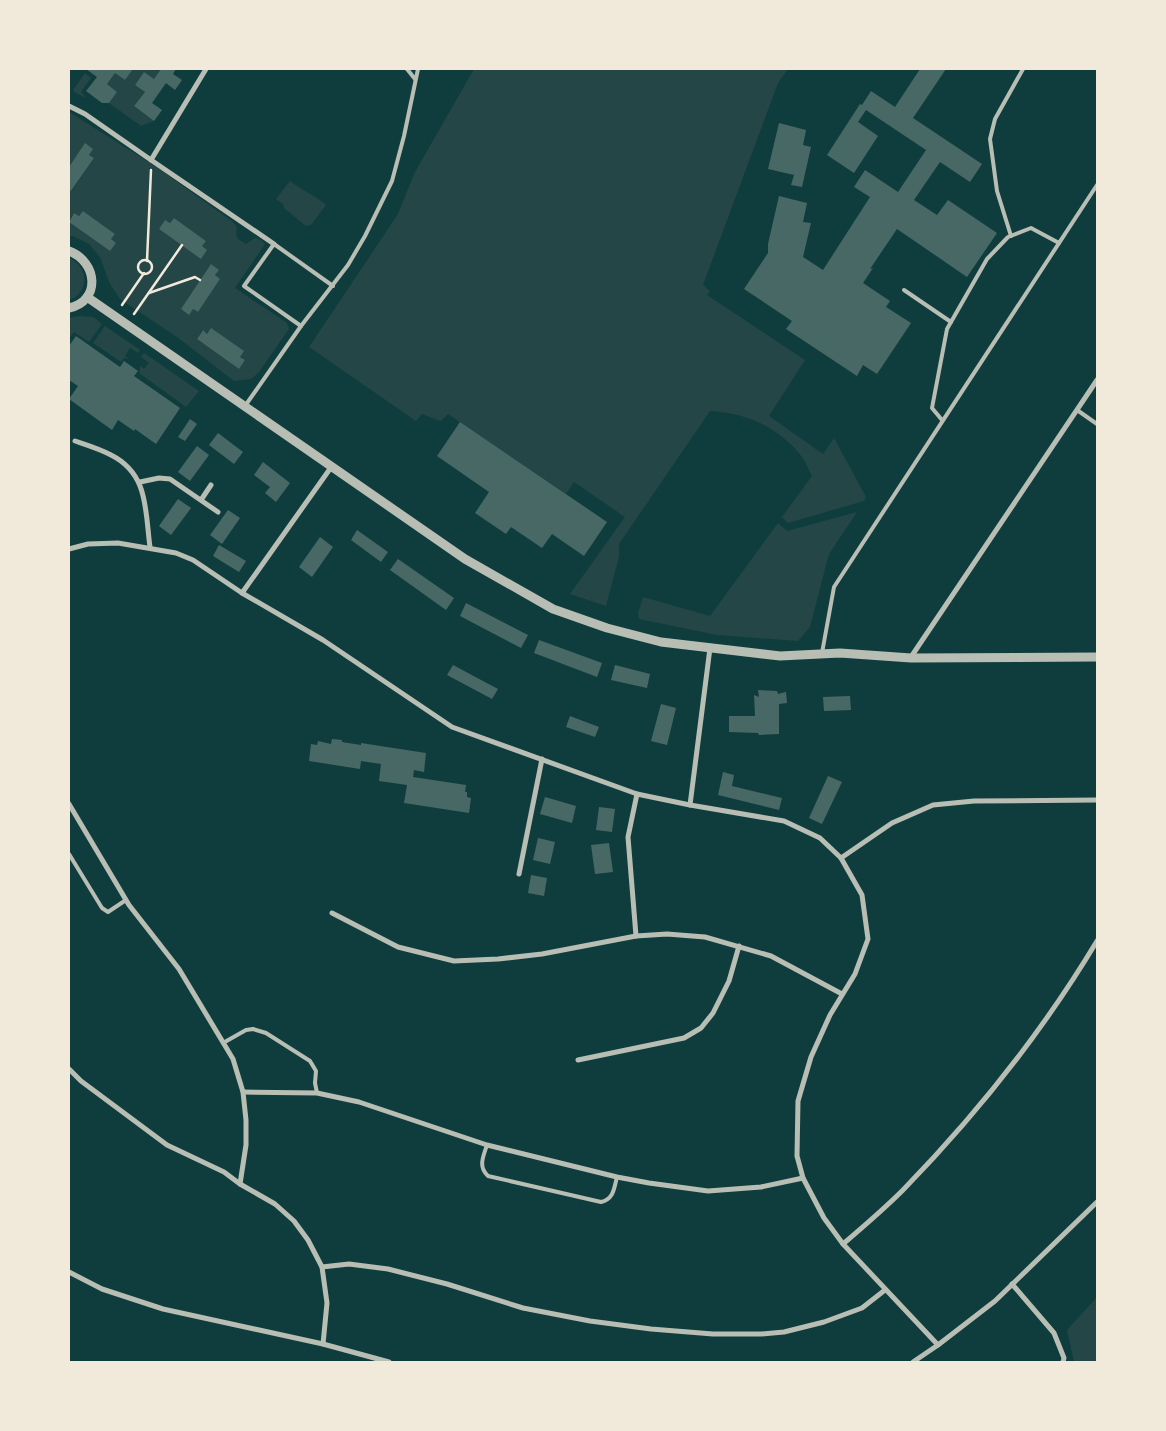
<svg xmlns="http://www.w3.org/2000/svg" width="1166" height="1431" viewBox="0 0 1166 1431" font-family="'Open Sans',sans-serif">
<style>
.green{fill:#244646;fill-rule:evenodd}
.building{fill:#486865}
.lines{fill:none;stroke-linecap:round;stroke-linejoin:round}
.path{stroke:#f1e9da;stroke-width:2.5}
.service{stroke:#b8beb3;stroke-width:4}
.minor{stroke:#b8beb3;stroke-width:5}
.tertiary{stroke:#b8beb3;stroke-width:9}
</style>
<rect width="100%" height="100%" fill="#0f3d3e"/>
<!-- green -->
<g class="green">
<path d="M133 69H161L154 79 144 72 135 85 145 92 134 106 154 121 141 126 109 103 117 92 107 84 115 73 125 80Z"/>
<path d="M474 69H788L778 83 703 285 710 291 707 295 805 360 769 416 823 454 834 438 866 497 864 501 788 523 782 517 812 476C808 468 804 459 799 453 775 426 746 413 710 411L619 544V557L606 606 570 594 625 517 574 482 566 494 448 414 442 420 440 421 422 414 416 421 309 347 398 214 415 172Z"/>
<path d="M85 73 91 78 81 92 85 96 84 97 74 92 73 90Z"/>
<path d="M69 112 158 168 233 222 237 227 236 235 239 240 246 244 255 238 261 240 265 244 235 288 287 323 289 329 259 372 251 379 234 381 177 337 120 299 109 282 100 257 89 244 73 236H69V222L110 251 116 243 111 239 115 234 83 211 79 216 74 213 69 220V189L72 191 94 158 89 155 92 149 85 144 69 167ZM174 218 206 241 202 246 207 250 201 258 159 229 165 220 170 223ZM211 265 219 270 215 275 220 279 198 312 193 309ZM202 330 245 360 239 369 197 339Z"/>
<path d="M290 181C302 190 314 195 326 205L311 225 306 226 284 208 283 204 276 199Z"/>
<path d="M69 258C89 266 90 293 69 300Z"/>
<path d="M79 316 93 317 102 324 89 342 74 332 69 338V318Z"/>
<path d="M105 326 140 350 138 353 130 348 125 356 129 359 124 358 121 362 93 343Z"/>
<path d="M144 353 199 391 186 407 139 373 140 370V366L144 369 149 363 141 357Z"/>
<path d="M857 512 829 554 810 627 798 641 717 635 639 619 638 613 643 597 710 616 778 523 787 531Z"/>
<path d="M1097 1297V1362H1074L1067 1330Z"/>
</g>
<!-- building -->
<g class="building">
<path d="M86 69H133L125 80 115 73 107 84 117 92 109 103H102L86 91 97 77Z"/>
<path d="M161 69H176L173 74 182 80 175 90 166 83 152 103 162 110 154 121 134 106 145 92 135 85 144 72 154 79Z"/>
<path d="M920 69H946L913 118 982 164 970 182 940 162 914 200 937 215 948 200 997 233 967 277 897 229 870 269 873 268 863 283 890 301 886 307 911 323 877 374 863 365 857 376 786 329 792 321 744 289 768 253V244L779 196 807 203 803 222 811 223 803 257 823 270 870 197 854 187 865 170 898 192 926 150 866 110 858 122 878 136 854 173 827 155 860 104 862 105 871 91 895 107Z"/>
<path d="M779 123 806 130 803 145 811 147 802 187 791 185 794 175 768 169Z"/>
<path d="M85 143 93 149 89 155 94 158 71 191 69 189V167Z"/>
<path d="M83 211 115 234 111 239 116 243 110 251 69 222 74 213 79 216Z"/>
<path d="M174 218 206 241 202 246 207 250 201 259 159 229 165 220 170 223Z"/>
<path d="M211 264 219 270 215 275 220 279 198 312 193 309 189 315 181 309Z"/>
<path d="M211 328 244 351 240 357 245 360 239 369 197 339 203 330 207 334Z"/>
<path d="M76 336 120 367 124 361 138 371 134 376 180 408 156 444 135 429 134 431 118 420 112 430 69 399 78 386 69 380V346Z"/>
<path d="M190 419 197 424 185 441 178 437Z"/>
<path d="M460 422 607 522 584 556 552 534 542 548 511 527 506 534 475 513 489 492 437 456Z"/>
<path d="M218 433 243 452 234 464 209 445Z"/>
<path d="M197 446 209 455 190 481 178 472Z"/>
<path d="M263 462 290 483 276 502 265 493 270 487 254 475Z"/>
<path d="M178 499 191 508 171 535 159 526Z"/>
<path d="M228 510 240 518 222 544 210 535Z"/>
<path d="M357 530 388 552 381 562 351 540Z"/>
<path d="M320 537 333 547 312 577 299 567Z"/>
<path d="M219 545 246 561 239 572 213 556Z"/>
<path d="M398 559 454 598 446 610 390 570Z"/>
<path d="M466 603 528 635 521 648 460 616Z"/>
<path d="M539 640 602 663 597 677 534 653Z"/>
<path d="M453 665 498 689 492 699 447 675Z"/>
<path d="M615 665 650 674 647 688 611 680Z"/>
<path d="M758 690 777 691 778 694 786 692 787 703 779 704V734L759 735 758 733 729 732V716H755L754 695 759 697Z"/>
<path d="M850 696 851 710 824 711 823 697Z"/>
<path d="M661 704 676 708 667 745 651 741Z"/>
<path d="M570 716 599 727 595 737 566 727Z"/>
<path d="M332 739 342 740V742L361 745V743L426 753 424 772 414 770 413 777 466 785 465 792H467V797L471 798 469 813 404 803 407 785 379 781 381 764 361 761 360 769 309 761 311 744 317 745 318 741 331 744Z"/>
<path d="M723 772 734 775 732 786 782 798 779 810 718 795Z"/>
<path d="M828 776 842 782 822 824 809 818Z"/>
<path d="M545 797 576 806 572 823 540 814Z"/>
<path d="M599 807 615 809 612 832 596 830Z"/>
<path d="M538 838 555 842 550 864 533 860Z"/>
<path d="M609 843 613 872 595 874 591 845Z"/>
<path d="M531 875 547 878 544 896 528 893Z"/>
</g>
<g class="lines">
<!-- path -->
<g class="path">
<circle cx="145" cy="267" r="7"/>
<path d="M147 261 151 170"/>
<path d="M149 293 195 277 200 280"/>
<path d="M122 305 144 273"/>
<path d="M134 314 182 245"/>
</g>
<!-- service -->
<g class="service">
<path d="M407 69 415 79"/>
<path d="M1011 236 997 191 990 139 995 119 1023 69"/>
<path d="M904 290 951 322"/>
<path d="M301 326 244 286 274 244 333 286"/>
<path d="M245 406 301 326 348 265 365 236 392 181 404 136 418 69"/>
<path d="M1077 410 1097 424"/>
<path d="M942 420 932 408 947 329 987 259 1008 237 1031 228 1059 243"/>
<path d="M822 653 834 587 1097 185"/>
<path d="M69 854 102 908 108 912 126 900"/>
<path d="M223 1043 246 1030 253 1029 266 1033 310 1061 316 1071 315 1083 317 1093"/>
<path d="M487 1145C483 1157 478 1167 488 1176L601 1202C614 1199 614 1188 617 1177"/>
</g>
<!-- minor -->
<g class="minor">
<path d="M69 106 85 114 151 160 206 69"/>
<path d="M151 160 274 244"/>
<path d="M75 441C87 445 100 449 111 455 149 474 145 511 150 547"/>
<path d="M140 482 159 478 170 479 218 512"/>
<path d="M201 500 211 485"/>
<path d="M69 549 88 544 118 543 176 553 193 560 242 593 323 640 452 727 637 794 690 805 784 821 820 838 841 858 862 895 868 939 855 974 830 1015 811 1057 798 1101 797 1156 803 1178 824 1218 843 1244 938 1345"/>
<path d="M242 593 332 466"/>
<path d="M911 657 1097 380"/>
<path d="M69 804 129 905 179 969 233 1059 243 1092 246 1120V1145L240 1184"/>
<path d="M690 805 710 648"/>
<path d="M841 858 892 823 933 805 974 801 1097 800"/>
<path d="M519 874 542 759"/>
<path d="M332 913 398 947 454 961 498 959 542 954 636 936 667 934 705 937 771 956 842 994"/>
<path d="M636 936 628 837 637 794"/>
<path d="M578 1060 684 1038 701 1028 713 1013 729 981 739 946"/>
<path d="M69 1069 81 1081 167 1145 224 1172 240 1184 275 1204 294 1221 308 1240 322 1267 327 1303 323 1344"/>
<path d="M243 1092 317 1093 359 1102 487 1145 617 1177 649 1183 708 1191 761 1187 803 1178"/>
<path d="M843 1244C863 1227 884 1209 903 1190 976 1115 1043 1031 1097 941"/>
<path d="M322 1267 349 1264 388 1269 447 1284 523 1308 590 1321 651 1329 713 1334H761L784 1332 824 1322 862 1308 885 1290"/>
<path d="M69 1272 102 1289 163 1309 323 1344 389 1362"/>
<path d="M1012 1284 1054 1333 1064 1358 1063 1362"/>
<path d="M913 1362 938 1345 995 1301 1097 1202"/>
</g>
<!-- tertiary -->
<g class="tertiary">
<path d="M69 251C98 262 101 301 69 308"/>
<path d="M87 297 465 559 553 609 607 628 661 642 780 656 840 653 911 658 1097 657"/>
</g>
</g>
<!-- border -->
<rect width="1166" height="1431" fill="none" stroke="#f1e9da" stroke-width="140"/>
</svg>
